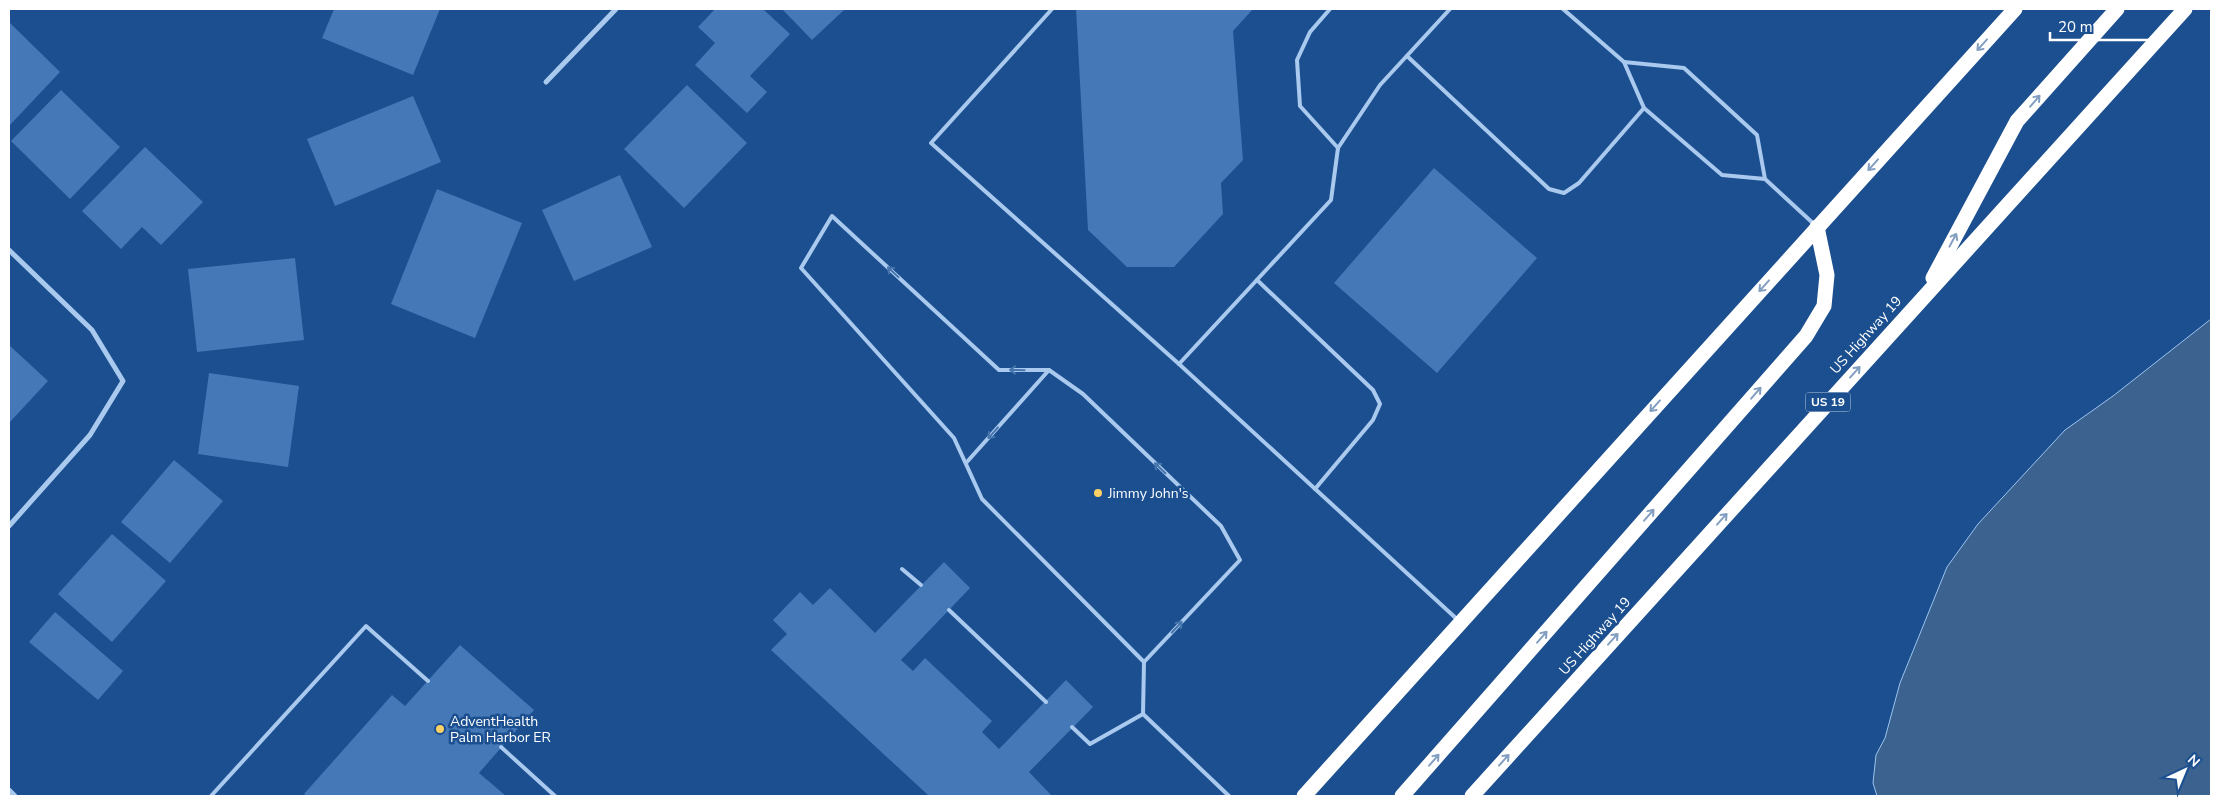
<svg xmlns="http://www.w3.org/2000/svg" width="2220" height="805" viewBox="0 0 2220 805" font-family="'Nunito Sans',sans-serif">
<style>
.water{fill:#3c6290;stroke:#9cc4f0}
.building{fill:#4478b7}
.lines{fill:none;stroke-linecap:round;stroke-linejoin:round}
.lane{stroke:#a9c9ee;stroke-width:4}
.street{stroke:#a9c9ee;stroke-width:5}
.highway{stroke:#fff;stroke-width:15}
.oneway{stroke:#829ec1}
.oneway2{stroke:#4674ac}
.poi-dot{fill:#ffd166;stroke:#1b4f8f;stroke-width:2}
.labels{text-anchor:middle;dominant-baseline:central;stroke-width:5;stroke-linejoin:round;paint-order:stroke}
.shield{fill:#1b4f8f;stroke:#bbcadd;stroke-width:1}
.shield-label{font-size:12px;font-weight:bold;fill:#fff}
.street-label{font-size:14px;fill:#fff;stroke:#1b4f8f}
.poi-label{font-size:14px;fill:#fff;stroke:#1b4f8f;text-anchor:start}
</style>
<rect width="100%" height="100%" fill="#1b4f8f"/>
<!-- water -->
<path class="water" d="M2211 319V796H1877L1873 783 1876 755 1885 738 1900 683 1947 567 1978 524 2065 430 2113 396Z"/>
<!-- building -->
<g class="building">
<path d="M334 9H440L413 75 322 38Z"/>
<path d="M715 9H763L790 34 750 76 767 92 747 113 695 65 715 43 698 27Z"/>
<path d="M782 9H845L812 40Z"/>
<path d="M1076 9H1253L1233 31 1243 160 1221 183 1223 214 1174 267H1127L1088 230Z"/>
<path d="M9 22 60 72 9 126Z"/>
<path d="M687 85 747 143 684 208 624 149Z"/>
<path d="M61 90 120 147 70 199 11 141Z"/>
<path d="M413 96 441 162 335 206 307 139Z"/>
<path d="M145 147 203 202 161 245 142 227 121 249 82 211Z"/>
<path d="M1434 168 1537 258 1437 373 1334 283Z"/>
<path d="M620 175 652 247 574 281 542 210Z"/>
<path d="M437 189 522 223 475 338 391 304Z"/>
<path d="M295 258 304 340 197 352 188 269Z"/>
<path d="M9 345 48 381 9 423Z"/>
<path d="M209 373 299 386 288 467 198 454Z"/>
<path d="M174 460 223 501 170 563 121 522Z"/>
<path d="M112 534 166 581 112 642 58 594Z"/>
<path d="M944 562 970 588 901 660 913 671 925 658 992 721 982 732 999 749 1066 680 1093 707 1029 772 1051 795 1049 796H929L771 650 787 634 773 620 800 592 813 605 830 588 875 633Z"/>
<path d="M55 612 123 671 98 700 29 642Z"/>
<path d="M460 645 534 710 479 773 506 796H307L304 794 392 695 405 706Z"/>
</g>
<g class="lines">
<!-- lane -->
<g class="lane">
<path d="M1052 9 931 143 1179 364 1459 621"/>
<path d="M1330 9 1310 32 1297 60 1300 106 1338 148"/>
<path d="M1563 9 1624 62 1644 108 1722 175 1765 179 1815 225"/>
<path d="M1407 56 1549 189 1564 193 1579 183 1644 108"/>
<path d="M1624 62 1684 68 1757 135 1765 179"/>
<path d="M1257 280 1373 390 1380 404 1373 420 1315 489"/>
<path d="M1179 364 1331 200 1338 148 1380 85 1450 9"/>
<path d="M966 463 1049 370"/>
<path d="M902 569 921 585"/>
<path d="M949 610 1046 702"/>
<path d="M1144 662 982 499 954 438 801 268 832 216 999 370H1049L1083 394 1221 526 1240 560 1144 662 1143 714 1229 796"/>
<path d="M1072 727 1090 744 1143 714"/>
<path d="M501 747 555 796"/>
<path d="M211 796 366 626 428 681"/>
</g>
<!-- street -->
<g class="street">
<path d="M546 82 616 9"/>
<path d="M9 250 92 330 123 381 90 435 9 526"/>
<path d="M9 790 15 796"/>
</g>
<!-- highway -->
<g class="highway">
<path d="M1933 278 2017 121 2117 9"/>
<path d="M1304 796 2015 9"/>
<path d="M1402 796 1806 336 1824 306 1827 275 1817 227"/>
<path d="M1472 796 2185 9"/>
</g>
</g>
<!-- one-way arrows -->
<defs><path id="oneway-shaft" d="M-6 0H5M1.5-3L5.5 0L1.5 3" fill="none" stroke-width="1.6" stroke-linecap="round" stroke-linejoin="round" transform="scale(1.25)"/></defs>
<g class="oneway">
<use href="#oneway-shaft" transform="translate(1982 45) rotate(132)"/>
<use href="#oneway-shaft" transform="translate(2035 101) rotate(-49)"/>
<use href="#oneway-shaft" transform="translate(1873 165) rotate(132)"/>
<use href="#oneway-shaft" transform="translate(1953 240) rotate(-62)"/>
<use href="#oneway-shaft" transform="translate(1764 286) rotate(132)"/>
<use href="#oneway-shaft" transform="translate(1855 372) rotate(-48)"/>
<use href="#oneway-shaft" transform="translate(1756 393) rotate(-49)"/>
<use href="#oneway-shaft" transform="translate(1655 406) rotate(132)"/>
<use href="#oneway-shaft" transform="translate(1649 515) rotate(-49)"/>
<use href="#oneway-shaft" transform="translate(1722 519) rotate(-48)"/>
<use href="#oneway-shaft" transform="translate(1542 637) rotate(-49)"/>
<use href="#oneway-shaft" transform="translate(1613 639) rotate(-48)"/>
<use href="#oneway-shaft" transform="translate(1434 760) rotate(-49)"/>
<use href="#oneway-shaft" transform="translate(1504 760) rotate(-48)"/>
</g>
<g class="oneway2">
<use href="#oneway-shaft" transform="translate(893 272) rotate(-137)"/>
<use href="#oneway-shaft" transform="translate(1017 370) rotate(-179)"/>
<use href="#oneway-shaft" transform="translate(993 433) rotate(132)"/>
<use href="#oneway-shaft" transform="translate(1160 468) rotate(-136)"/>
<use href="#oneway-shaft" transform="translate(1177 627) rotate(-47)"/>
</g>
<!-- markers -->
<g class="poi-dot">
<circle cx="1098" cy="493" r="5"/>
<circle cx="440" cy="729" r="5"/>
</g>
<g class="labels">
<!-- shield labels -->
<rect class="shield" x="1805.5" y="392.5" width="45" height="19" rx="4"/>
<g class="shield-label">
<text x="1828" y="402">US 19</text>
</g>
<!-- street labels -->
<g class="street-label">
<text transform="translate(1866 335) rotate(-48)">US Highway 19</text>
<text transform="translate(1595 636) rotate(-48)">US Highway 19</text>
</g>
<!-- poi labels -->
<g class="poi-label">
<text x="1108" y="493">Jimmy John's</text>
<text x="450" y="721">AdventHealth<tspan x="450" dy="16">Palm Harbor ER</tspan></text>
</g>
</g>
<!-- border -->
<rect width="2220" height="805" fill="none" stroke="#ffffff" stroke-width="20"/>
<!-- north arrow -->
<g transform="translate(2185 770) rotate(44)" stroke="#1b4f8f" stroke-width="4" paint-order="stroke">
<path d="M0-4L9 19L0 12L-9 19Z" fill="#ffffff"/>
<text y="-8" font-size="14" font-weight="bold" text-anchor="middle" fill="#ffffff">N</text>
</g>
<!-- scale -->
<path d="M2050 32v8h109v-8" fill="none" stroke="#ffffff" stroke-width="2.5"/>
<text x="2058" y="32" font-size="15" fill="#ffffff" stroke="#1b4f8f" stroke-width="4" paint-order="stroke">20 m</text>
</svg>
